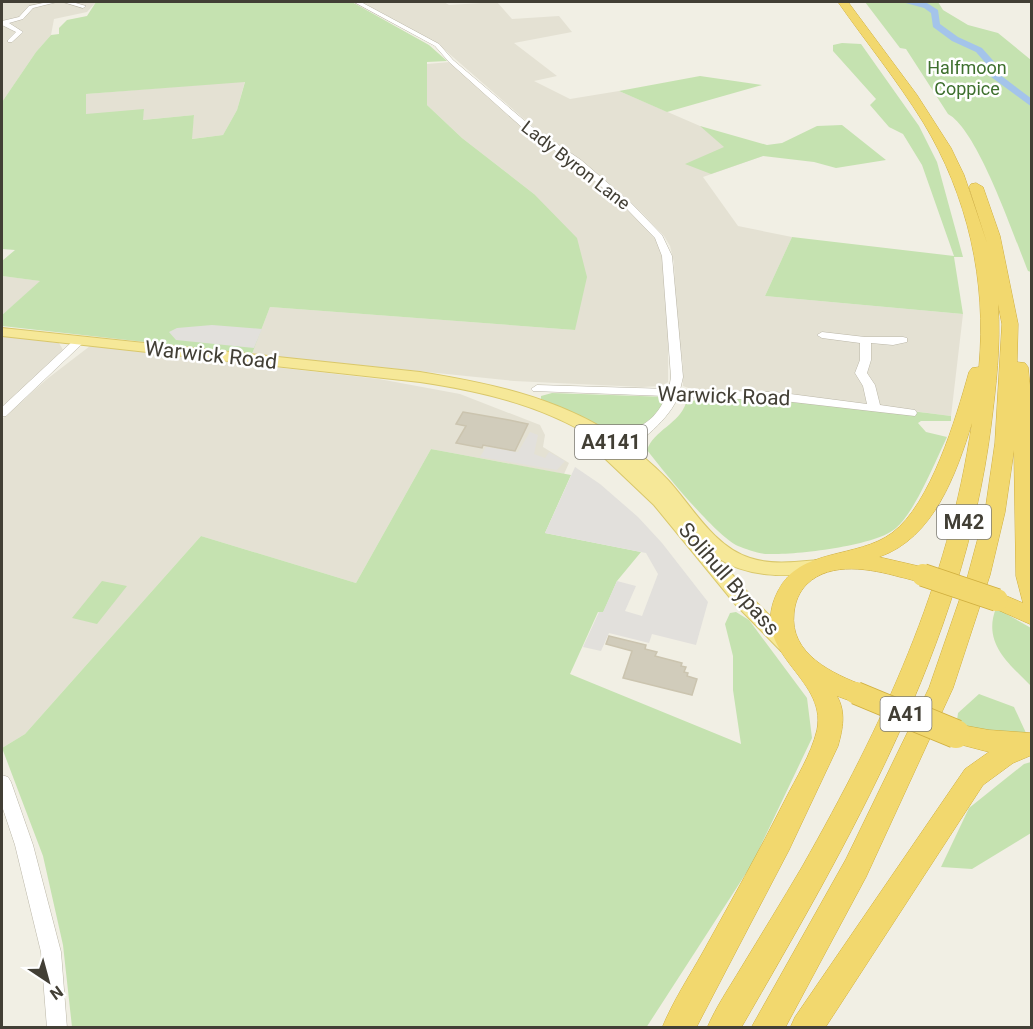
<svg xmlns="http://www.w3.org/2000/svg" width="1033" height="1029" viewBox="0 0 1033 1029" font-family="Roboto,sans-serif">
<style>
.residential{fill:#e4e1d3}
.green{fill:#c5e2b0;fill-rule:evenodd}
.parking{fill:#e2e0dc}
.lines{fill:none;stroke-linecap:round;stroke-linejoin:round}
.river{fill:#a4c4ea;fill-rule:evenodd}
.building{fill:#d1ccbb;stroke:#cbc4af;stroke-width:1.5}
.minor-casing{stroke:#bbb7a8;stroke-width:1}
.major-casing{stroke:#d9c76a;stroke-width:2}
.highway-casing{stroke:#d0af3f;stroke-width:1}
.minor{fill:#fff;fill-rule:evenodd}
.major{fill:#f6e898;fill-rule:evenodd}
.highway{fill:#f2d86e;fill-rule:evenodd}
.highway-bridge-far1-casing{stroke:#d0af3f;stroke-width:24;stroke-linecap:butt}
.highway-bridge-casing{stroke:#d0af3f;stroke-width:30;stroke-linecap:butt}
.highway-bridge-far1{stroke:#f2d86e;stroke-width:22}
.highway-bridge{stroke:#f2d86e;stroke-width:28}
.labels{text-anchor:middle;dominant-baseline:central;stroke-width:5;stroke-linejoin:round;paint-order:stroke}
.far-park-label{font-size:18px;fill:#3d6f2d;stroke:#fff}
.far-street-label{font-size:18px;fill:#423f35;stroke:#fff}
.shield{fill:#fff;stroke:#7b7972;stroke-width:1.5}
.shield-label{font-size:20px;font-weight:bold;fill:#423f35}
.street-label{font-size:21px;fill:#423f35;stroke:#fff}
</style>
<rect width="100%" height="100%" fill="#f1efe4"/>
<!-- residential -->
<g class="residential">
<path d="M2 2H96L87 12 54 19 51 35 36 52 2 102Z"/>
<path d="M362 2H444L449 5 497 2 512 19 559 16 572 32 514 43 557 76 534 81 570 99 619 91 700 126 763 156 703 177 738 226 792 237 765 296 963 314 951 416 776 393 691 389 683 386V365L676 320 674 263 670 246 664 236 642 213 596 173 532 126 438 44Z"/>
<path d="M450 62 523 128 586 173 632 213 657 240 665 262 668 319V382L661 386 642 387 514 381 252 354 270 307 575 330 534 194 462 138 427 105V64Z"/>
<path d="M245 81 237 110 223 135 191 139 194 115 142 120 144 110 86 115V94Z"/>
<path d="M2 276 41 281 2 315Z"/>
<path d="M2 336 59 343 63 350 2 408Z"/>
<path d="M90 346 379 379 460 394 540 425 545 435 543 447 569 463 564 474 431 449 356 583 201 536 25 734 2 748V419L47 379Z"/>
</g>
<!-- green -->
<g class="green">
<path d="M96 2H352L429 45 447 61 427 62V105L462 138 534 194 577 238 587 277 575 330 270 307 252 354 2 326V315L40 281 2 276V261L15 250 2 249V102L36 52 51 35 59 34V28L67 20 87 16ZM245 82 237 110 223 135 192 139 194 115 143 120 144 109 86 114V94Z"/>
<path d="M865 2H938L943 10 968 25 998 33 1031 60V272L1028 271C1014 237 978 130 948 114L906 49 900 48Z"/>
<path d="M842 43 861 44 919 126 937 162 963 257H954L963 314 765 296 792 237 954 256 922 165 903 134 889 127 870 105 876 99 833 51V45Z"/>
<path d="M700 76 762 85 667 112 619 91Z"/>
<path d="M842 125 886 160 836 168 814 162 763 156 711 174 685 164 724 147 700 126 767 145 782 143 817 126Z"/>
<path d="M552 393 668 397C663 404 659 414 653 420 625 448 569 412 541 399V396Z"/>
<path d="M703 398C785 399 869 405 951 416V421H921L918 423 926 432 947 437C936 460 915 512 896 528 877 546 795 555 768 554 759 554 746 549 738 546 715 535 664 472 647 450 654 430 679 424 686 403Z"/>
<path d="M431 449 571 475 545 533 641 552 617 581 603 613 598 612 570 674 741 744 733 690V656L725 624 730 613 736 612 749 620 807 698 812 738 752 864 646 1028 72 1027 63 945 43 856 2 748 25 734 201 536 356 583Z"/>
<path d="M102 581 127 586 97 624 72 618Z"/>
<path d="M996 608 1031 628V686C1010 664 982 644 996 608Z"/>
<path d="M979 694 1014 707 1026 733 956 728 958 713Z"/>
<path d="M1031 762V833L972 869 941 867 969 808 1024 764Z"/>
</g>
<!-- parking -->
<g class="parking">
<path d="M212 325 262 329 254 348 176 340 169 332 177 328Z"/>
<path d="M530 432 538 435 534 454 545 458 549 452 565 461 557 470 480 457 486 447 518 452Z"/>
<path d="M575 467 600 484 638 517 662 543 708 602 696 645 652 634 649 643 609 633 601 651 583 647 599 612H603L617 581 636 586 625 611 642 616 658 574 646 553 545 533Z"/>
</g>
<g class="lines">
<!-- river -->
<path class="river" d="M902 2 927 3 938 10 940 24 958 37 982 48 998 66 995 71 1032 99V107L987 74 988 66 976 52 952 41 933 27 931 13 924 8Z"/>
</g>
<!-- building -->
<g class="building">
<path d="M463 412 509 420 528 424 515 451 483 445 482 448 456 443 466 426 456 424Z"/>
<path d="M609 636 646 645 645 649 657 652 655 656 682 663 681 666 686 667 684 672 688 673 687 676 697 679 692 695 623 678 632 651 606 644Z"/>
</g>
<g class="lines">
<defs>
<g id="minor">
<path d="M48 2H57L33 8 23 19 9 23 23 32 12 42H8V40L16 32 2 25V21L19 17 29 6Z"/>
<path d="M63 2H72L86 6 83 8Z"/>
<path d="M354 2H361L439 44 453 60 532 127 581 160 631 203 662 235 672 256 683 377 680 390 775 392 867 404 863 386 855 373 860 360V343L822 338 817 335 822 332 865 337H903L907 338V342L893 345 871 343V360L867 373 875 385 880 405 915 410 917 413 915 416 775 400 678 397C670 417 641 445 619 451L613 447 626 437C613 437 598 436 588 428L590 425C597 424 602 427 609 429 635 435 656 421 666 396L533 391 531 389 537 385 669 389 671 377 662 256 655 238 625 207 575 164 526 131 449 62 435 46Z"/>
<path d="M79 338 85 341 83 343 6 416H2V407L75 339Z"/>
<path d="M2 775 8 777 11 782 33 845 61 952 67 1028H47L41 952 15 845 2 806Z"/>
</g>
<path id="major" d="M2 328 420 372C487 383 552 396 611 433 631 446 651 462 668 480 692 506 713 546 750 558 771 565 796 562 818 560L825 562 827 567 825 572 818 574C785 576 747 578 718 558L755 601 795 641 798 646 795 651 788 654 781 651 736 605 654 505 596 450 598 446H607C549 407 487 392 420 382L2 336Z"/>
<g id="highway">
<path d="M838 2H848L917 95 951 148 964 175 987 243 969 187 971 184 976 183 983 187 1000 236 1018 324 1017 362 1025 363 1028 367 1031 396 1032 625 989 606 986 600 989 594 997 592 1023 603 1016 576 1014 450 1005 512 990 575 953 688 866 877 785 1028H751L846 859 929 688 968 575 985 512 995 443 1002 324 998 304C1001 345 996 386 991 426 963 646 850 839 741 1028H707C716 1007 729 988 741 968 761 935 782 901 802 867 883 724 948 587 972 423 956 474 934 538 879 557L931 569 934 575 931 581C920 584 911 579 900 577 871 569 831 561 807 584 799 592 795 602 794 613 789 654 833 674 865 686L868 693 865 700 856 703 837 696C846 712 843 728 838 746L789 850 696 1028H662C673 1001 689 977 703 952 731 901 759 852 785 800 796 778 811 755 817 730 828 676 746 654 778 591 800 547 857 559 892 533 931 504 956 418 969 372L972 368 979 367C987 281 968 196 923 122 897 80 866 42 838 2Z"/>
<path d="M956 724 989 730 1032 733V755L1013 763 983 785 825 1028H790L795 1017 965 769 989 752 947 741 943 734 947 727Z"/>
</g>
</defs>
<!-- minor casing -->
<use href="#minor" class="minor-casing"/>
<!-- major casing -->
<use href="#major" class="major-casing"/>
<!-- highway casing -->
<use href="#highway" class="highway-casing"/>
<!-- minor -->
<use href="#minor" class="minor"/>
<!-- major -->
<use href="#major" class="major"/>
<!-- highway -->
<use href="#highway" class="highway"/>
<defs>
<g id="highway-bridge-far1">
<path d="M923 575 997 600"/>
<path d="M856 693 909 715"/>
</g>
<path id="highway-bridge" d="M905 713 956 734"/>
</defs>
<!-- highway-bridge-far1 casing -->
<use href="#highway-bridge-far1" class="highway-bridge-far1-casing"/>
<!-- highway-bridge casing -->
<use href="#highway-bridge" class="highway-bridge-casing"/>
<!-- highway-bridge-far1 -->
<use href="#highway-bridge-far1" class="highway-bridge-far1"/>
<!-- highway-bridge -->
<use href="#highway-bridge" class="highway-bridge"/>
</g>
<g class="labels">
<!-- far-park labels -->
<g class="far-park-label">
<text x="967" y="67">Halfmoon<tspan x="967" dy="21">Coppice</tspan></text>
</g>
<!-- far-street labels -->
<g class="far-street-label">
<text transform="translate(576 165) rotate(38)">Lady Byron Lane</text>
</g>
<!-- shield labels -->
<g class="shield">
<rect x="575" y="425" width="72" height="34" rx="4.5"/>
<rect x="937" y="505" width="54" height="34" rx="4.5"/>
<rect x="880.5" y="697" width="51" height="34" rx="4.5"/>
</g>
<g class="shield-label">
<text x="611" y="442">A4141</text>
<text x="964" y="522">M42</text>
<text x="906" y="714">A41</text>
</g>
<!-- street labels -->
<g class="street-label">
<text transform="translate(211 355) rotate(6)">Warwick Road</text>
<text transform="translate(724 396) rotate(2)">Warwick Road</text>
<text transform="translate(729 579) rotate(49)">Solihull Bypass</text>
</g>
</g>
<!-- border -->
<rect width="1033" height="1029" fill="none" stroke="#423f35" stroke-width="6"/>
<!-- north arrow -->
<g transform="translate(48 981) rotate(144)" stroke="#ffffff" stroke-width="4.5" paint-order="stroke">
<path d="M0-4.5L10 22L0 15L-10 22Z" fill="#423f35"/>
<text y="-9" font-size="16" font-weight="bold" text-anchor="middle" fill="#423f35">N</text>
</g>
</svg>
